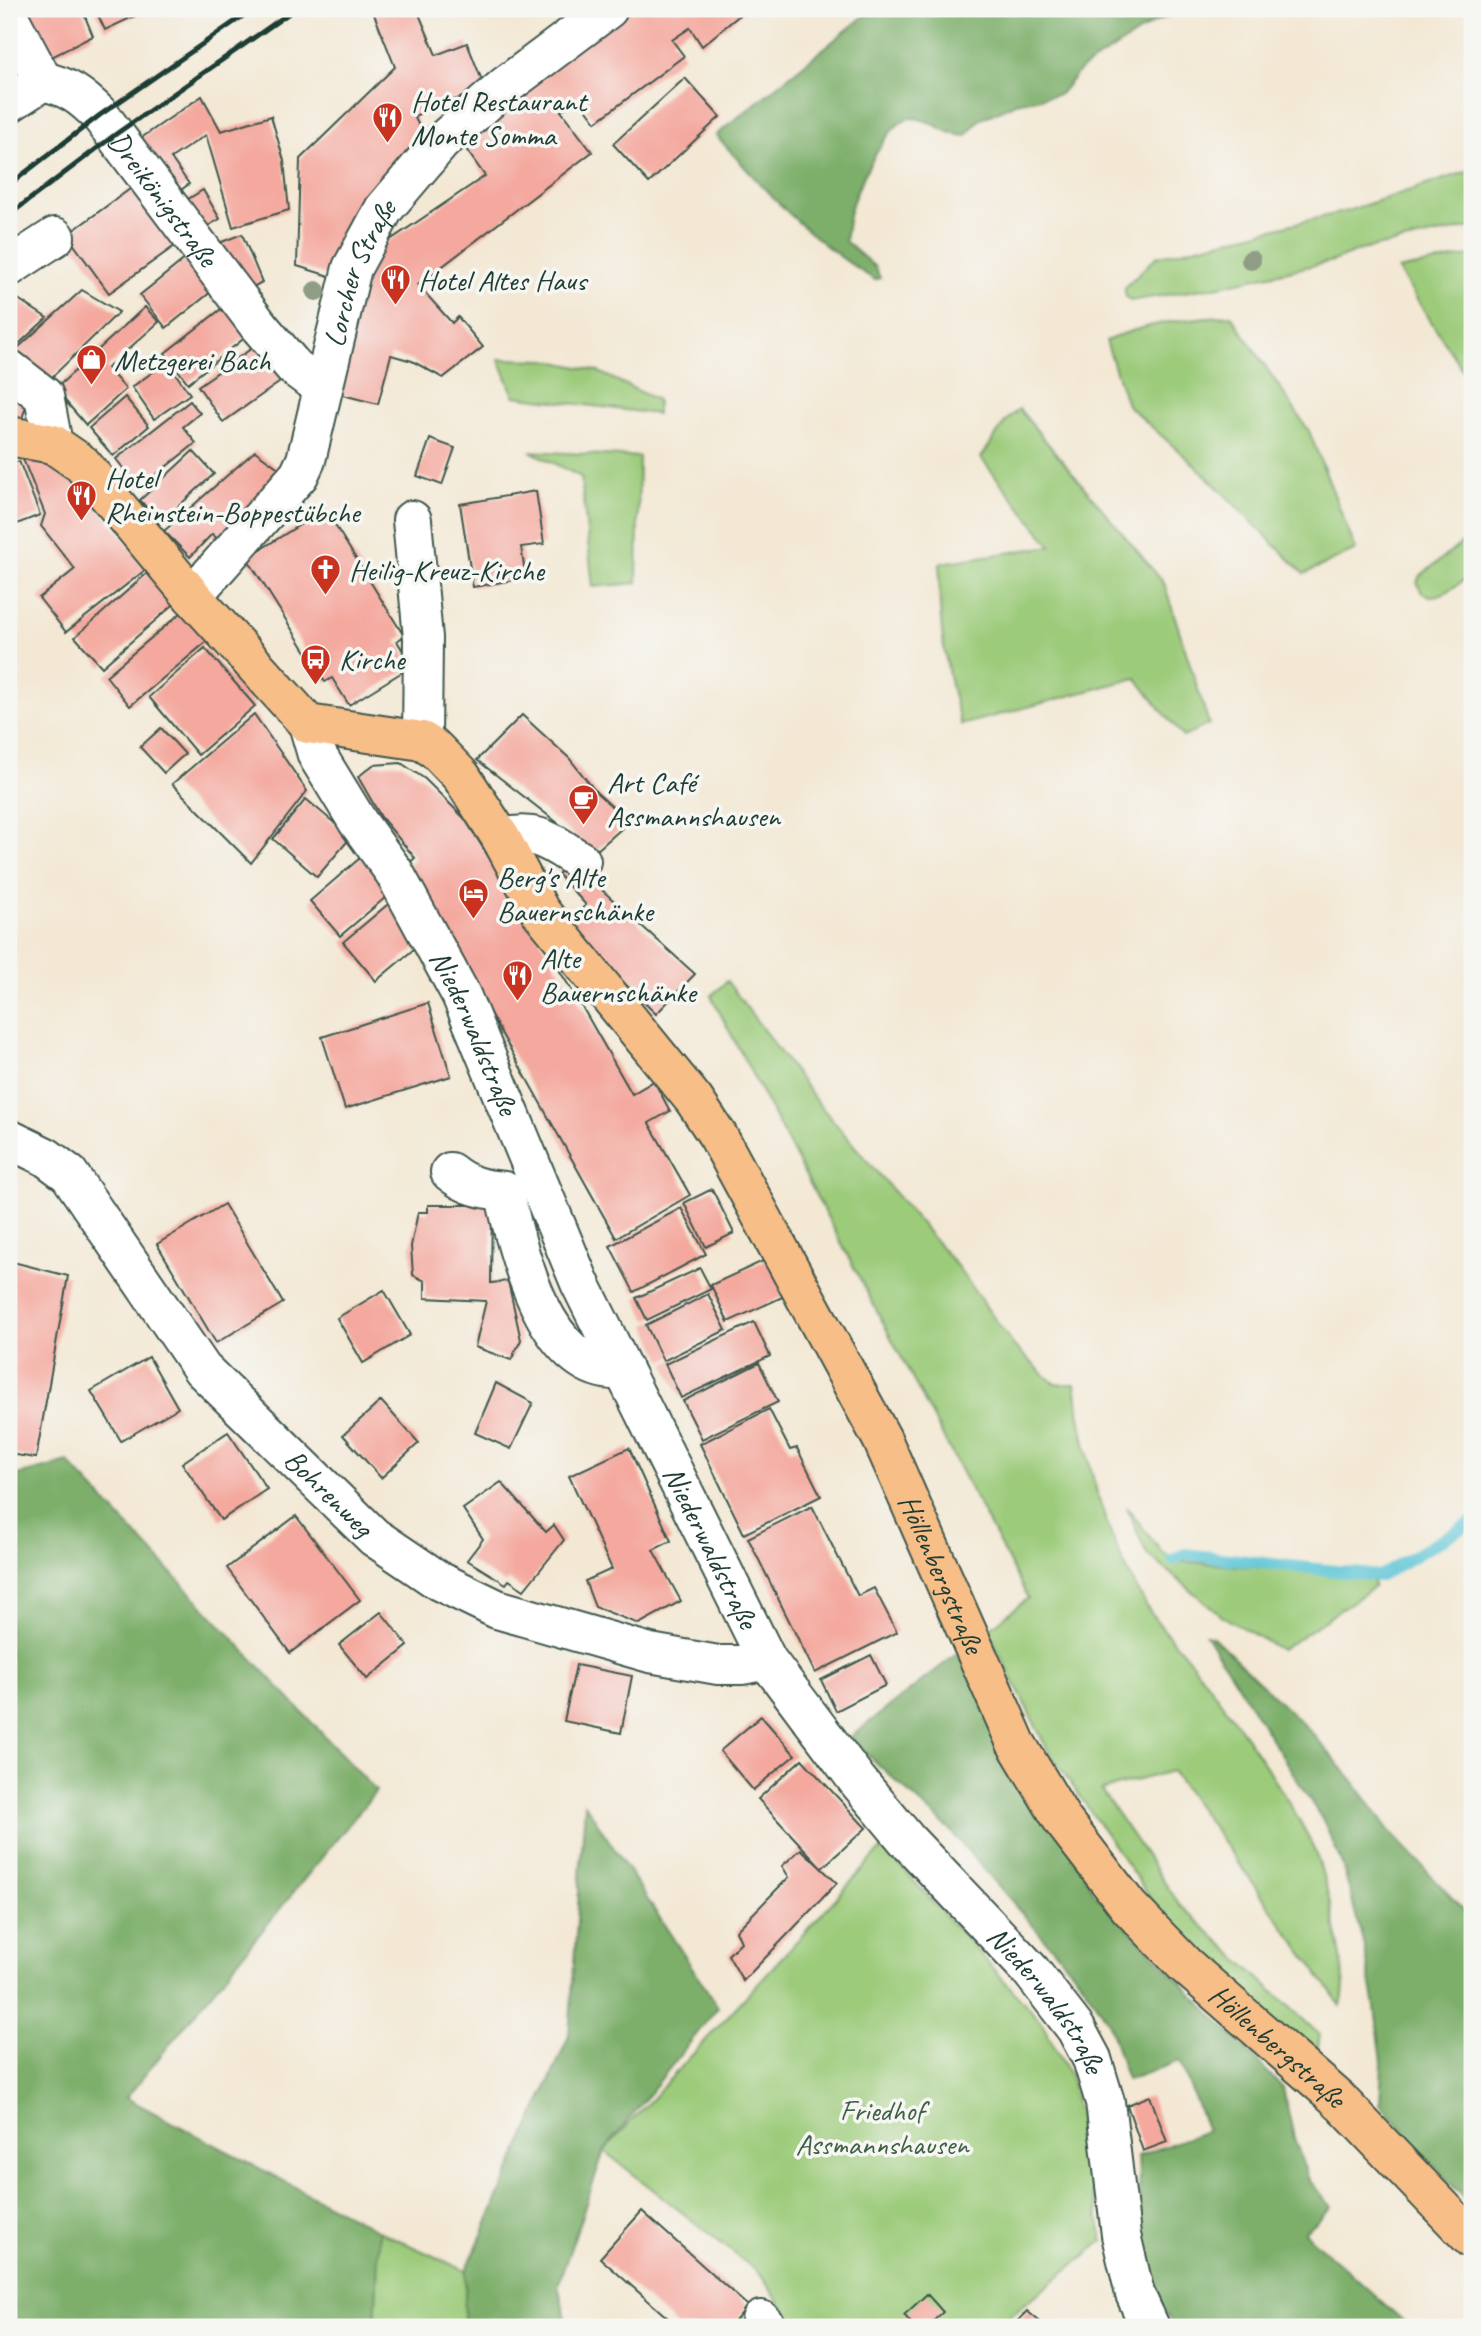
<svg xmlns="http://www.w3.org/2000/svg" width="1481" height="2336" viewBox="0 0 1481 2336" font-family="Caveat,sans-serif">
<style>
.green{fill:#9ccb7a;stroke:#5e8457;stroke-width:2}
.forest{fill:#7daf6a;stroke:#4e764f;stroke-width:2}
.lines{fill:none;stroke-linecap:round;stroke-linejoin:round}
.stream{stroke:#5ac4d5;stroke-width:12}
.building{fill:#f4a89e}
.minor-casing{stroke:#3f574c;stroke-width:42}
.major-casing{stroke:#3f574c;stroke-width:42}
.minor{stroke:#fff;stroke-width:38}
.major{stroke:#f7be88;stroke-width:38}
.rail{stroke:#1f3d34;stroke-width:5}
.tree{fill:#8f9d86}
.labels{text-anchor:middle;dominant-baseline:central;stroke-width:7;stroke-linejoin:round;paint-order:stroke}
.poi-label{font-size:30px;fill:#1f3d34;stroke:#f6f6f2;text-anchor:start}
.street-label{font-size:30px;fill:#1f3d34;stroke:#f6f6f2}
.park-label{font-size:30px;fill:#3e6046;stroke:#f6f6f2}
</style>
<rect width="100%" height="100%" fill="#f6f6f2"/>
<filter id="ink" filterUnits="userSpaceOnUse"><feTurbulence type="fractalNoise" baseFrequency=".0143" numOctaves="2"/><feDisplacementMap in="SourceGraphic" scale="14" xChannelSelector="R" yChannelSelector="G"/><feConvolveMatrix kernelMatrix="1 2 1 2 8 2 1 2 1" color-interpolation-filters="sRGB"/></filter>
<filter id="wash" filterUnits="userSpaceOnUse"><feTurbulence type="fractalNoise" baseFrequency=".00686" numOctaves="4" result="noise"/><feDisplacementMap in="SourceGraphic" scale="28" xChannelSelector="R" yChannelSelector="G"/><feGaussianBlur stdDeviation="1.57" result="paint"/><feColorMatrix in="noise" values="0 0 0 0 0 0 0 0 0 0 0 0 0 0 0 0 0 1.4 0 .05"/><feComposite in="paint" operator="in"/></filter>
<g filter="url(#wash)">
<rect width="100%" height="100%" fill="#f3e8d4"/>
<!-- green -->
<g class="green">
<path d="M1472 170V227L1360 250 1333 261 1220 286 1130 301 1125 295V287L1156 257 1347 211Z"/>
<path d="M1472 255V385L1398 270Z"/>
<path d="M1231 315 1309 431 1356 550 1304 574 1198 468 1127 405 1106 341C1145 322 1187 319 1231 315Z"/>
<path d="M499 359 546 360 597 371 657 400V414L514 396Z"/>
<path d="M1019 409 1164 583 1209 724 1183 737 1136 678 961 725C946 671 937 620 940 563L1051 546 981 458 1005 422Z"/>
<path d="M530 451 639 457 637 583 593 587 581 477Z"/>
<path d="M1472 535V574C1458 583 1439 604 1422 593L1417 582 1420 576Z"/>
<path d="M727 981 817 1102 957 1266 1014 1346 1050 1380 1057 1384H1075C1086 1464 1104 1536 1146 1605 1160 1629 1182 1649 1199 1672 1238 1725 1280 1782 1310 1841 1323 1868 1329 1898 1335 1927 1340 1952 1348 1981 1341 2006L1172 1771 1101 1790 1180 1905 1320 2035 1318 2047 1310 2049 1300 2046 1163 1916 1047 1749 988 1630 1028 1598 711 996Z"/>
<path d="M1127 1507 1161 1551 1176 1561 1355 1575 1373 1580 1374 1587 1281 1650 1222 1616 1146 1553Z"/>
<path d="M883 1847 1040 2020 1071 2077 1103 2241 996 2327H797L759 2273 604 2151Z"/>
<path d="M379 2231 466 2271 464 2327H375Z"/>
</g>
<!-- forest -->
<g class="forest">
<path d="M873 9H1184L1155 22 1080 70 1060 94 1016 103 979 120 966 136C944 135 933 119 912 118 889 118 859 184 852 204 848 215 847 229 845 241L875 267 880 278 875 280C808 239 768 194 716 135Z"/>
<path d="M68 1462 376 1791 126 2098 379 2231 375 2327H9V1477Z"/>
<path d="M1206 1635 1213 1637 1312 1733 1353 1781 1391 1833 1472 1919V2208L1380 2104 1382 2062 1375 2007 1364 1946 1343 1866 1325 1824Z"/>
<path d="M958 1653 1095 1894 1283 2088 1294 2138 1309 2180 1331 2207 1304 2232 1410 2327H1174L1152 2289 1142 2236 1138 2156 1207 2131 1180 2061 1127 2080 1109 2024 1082 1982 949 1829 849 1738Z"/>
<path d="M585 1804 718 2007 604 2151 558 2285 568 2327H464L466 2271 569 2036Z"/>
</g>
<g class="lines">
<!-- stream -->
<path class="stream" d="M1173 1560 1185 1554 1380 1576 1472 1522"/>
</g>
<g id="blocks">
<!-- building -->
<g class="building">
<path d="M17 9H82L93 36 44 61Z"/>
<path d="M95 9H137L139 14 105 30Z"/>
<path d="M372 9H417L436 55 467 43 485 88 414 116 422 132 359 213 342 280 297 266 300 159 395 67Z"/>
<path d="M625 9H747L702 46 690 28 672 40 684 56 596 122 579 99 561 111 592 152 418 285 452 323 458 317 483 347 443 378 412 361 391 355 378 404 331 392 345 343 380 247 485 176 456 135Z"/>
<path d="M685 78 720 117 649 183 613 144Z"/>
<path d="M202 96 221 131 271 116 284 161 289 210 233 227 206 135 171 158 189 184 170 198 141 138Z"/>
<path d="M141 181 183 240 109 293 67 235Z"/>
<path d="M203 190 220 219 197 232 180 204Z"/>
<path d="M242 234 262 282 242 293 204 249Z"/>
<path d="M186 258 212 291 166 328 140 295Z"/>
<path d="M82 290 119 312 43 386 9 356Z"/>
<path d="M9 293 47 318 9 353Z"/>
<path d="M225 306 247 336 188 383 165 353Z"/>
<path d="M145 307 159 322 107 368 126 389 86 425 55 389Z"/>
<path d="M258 344 283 380 223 422 198 386Z"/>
<path d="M167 362 190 394 154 419 132 387Z"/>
<path d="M9 381 31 392 20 424 9 423Z"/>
<path d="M125 397 149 426 113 456 89 428Z"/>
<path d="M190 401 200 413 183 427 196 443 139 488 116 459Z"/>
<path d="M430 439 455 448 442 485 417 476Z"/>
<path d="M193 451 214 474 160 523 140 500Z"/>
<path d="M255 451 284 472 221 543 212 534 190 557 164 531Z"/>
<path d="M23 459 60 463 149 567 66 632 39 598 75 569 41 526 45 514Z"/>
<path d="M19 461 40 515 9 527V465Z"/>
<path d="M536 491 544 544 521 547 526 578 473 587 460 504Z"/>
<path d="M325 509 404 636 397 641 412 666 349 705 332 678 325 682 247 558Z"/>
<path d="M153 568 180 599 102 667 75 637Z"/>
<path d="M188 607 212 637 130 706 106 676Z"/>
<path d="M205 648 255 706 198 755 149 697Z"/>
<path d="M254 714 307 791 251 863 172 784Z"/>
<path d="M522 715 569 758 597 793 629 822 595 852 477 760Z"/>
<path d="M161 728 185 754 164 773 140 747Z"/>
<path d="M401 763 425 779 465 819 584 1010 632 1094 654 1081 670 1111 649 1123 690 1195 616 1238 407 865 415 858 381 817 358 777 373 765Z"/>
<path d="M306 799 351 837 317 877 273 839Z"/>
<path d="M367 852 398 887 340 936 310 901Z"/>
<path d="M574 860 602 890 695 974 656 1014 564 925 586 905 558 874Z"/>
<path d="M393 900 426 939 376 981 343 942Z"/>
<path d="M428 1003 451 1076 345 1109 322 1037Z"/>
<path d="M712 1189 734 1233 706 1247 684 1203Z"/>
<path d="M224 1204 283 1303 216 1343 157 1244Z"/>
<path d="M428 1205H492L491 1283 508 1281 521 1340 511 1360 475 1347 486 1301 425 1298V1281L413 1275 411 1246 418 1212H428Z"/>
<path d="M681 1208 706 1254 634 1292 610 1246Z"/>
<path d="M774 1256 791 1293 728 1322 711 1285Z"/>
<path d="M9 1261 68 1276 36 1458 9 1454Z"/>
<path d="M700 1268 711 1289 647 1320 636 1298Z"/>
<path d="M384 1290 410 1335 363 1363 337 1318Z"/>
<path d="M708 1294 726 1330 663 1361 646 1325Z"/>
<path d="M754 1322 770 1356 681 1398 665 1364Z"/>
<path d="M149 1357 178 1408 121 1441 91 1391Z"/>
<path d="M759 1363 778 1402 702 1439 683 1401Z"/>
<path d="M496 1383 533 1403 511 1449 475 1433Z"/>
<path d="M381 1401 419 1443 381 1478 343 1435Z"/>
<path d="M769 1409 790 1450 797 1448 821 1496 744 1534 700 1444Z"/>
<path d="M228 1432 267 1489 221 1520 182 1463Z"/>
<path d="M629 1448 671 1541 653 1550 681 1601 639 1624 595 1607 585 1581 612 1569 569 1476Z"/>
<path d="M501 1482 546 1532 554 1525 564 1540 524 1590 509 1580 506 1584 467 1560 483 1539 463 1509Z"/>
<path d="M812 1506 858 1596 874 1588 897 1632 815 1673 748 1538Z"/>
<path d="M296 1516 360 1600 290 1653 227 1568Z"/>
<path d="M381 1612 408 1646 367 1679 339 1645Z"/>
<path d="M871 1655 886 1685 836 1711 821 1680Z"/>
<path d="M576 1665 632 1676 621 1733 564 1721Z"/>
<path d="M761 1716 795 1755 753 1790 720 1751Z"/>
<path d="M802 1759 866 1828 822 1868 758 1799Z"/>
<path d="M801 1849 837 1883 743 1981 728 1955 741 1942 736 1931 789 1877 782 1866Z"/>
<path d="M1150 2096 1167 2142 1143 2151 1127 2105Z"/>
<path d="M642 2211 748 2306 730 2327H678L600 2258Z"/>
<path d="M927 2294 943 2312 927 2327H915L904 2315Z"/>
<path d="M1027 2311 1046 2327H1012Z"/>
</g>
</g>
</g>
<g filter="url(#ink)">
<use href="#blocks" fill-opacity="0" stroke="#3f574c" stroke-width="2"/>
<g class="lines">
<defs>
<g id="minor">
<path id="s1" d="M9 17 43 81C69 87 82 97 100 115L259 326 294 367 310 379 322 383"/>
<path d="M9 103 43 81"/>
<path d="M9 267 55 237"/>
<path d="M9 369 44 396 53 444"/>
<path d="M412 520 423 638 422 741"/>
<path id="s2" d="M192 596 299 475 306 460 352 268 384 209 441 142 505 86 608 9"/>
<path id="s3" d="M308 724 317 755 358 822 394 872 461 995 580 1283 767 1660 857 1780 907 1840 1031 1971 1076 2029 1092 2059 1105 2102 1121 2235 1135 2294 1150 2327"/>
<path d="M501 838C538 829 550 842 581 861"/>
<path id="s4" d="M9 1139 46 1157 69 1174 202 1369 374 1537 439 1581 497 1609 650 1653 718 1665H743L767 1660"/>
<path d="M450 1172C467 1186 482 1189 504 1191 517 1249 545 1376 623 1370"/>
<path d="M761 2320 767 2327"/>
</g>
<g id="major">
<path id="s5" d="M9 436 53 444 82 464 192 596 308 724 422 741 436 750 461 776 501 838 540 911 694 1100 718 1136 882 1439 1016 1743 1063 1821 1129 1907 1185 1965 1336 2097 1472 2239"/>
</g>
</defs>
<!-- minor casing -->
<use href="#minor" class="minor-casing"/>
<!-- major casing -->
<use href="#major" class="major-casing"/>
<!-- minor -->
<use href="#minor" class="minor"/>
<!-- major -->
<use href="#major" class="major"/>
<!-- rail -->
<g class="rail">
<path d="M9 185 100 115 253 9"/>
<path d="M9 215 116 134 295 9"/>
</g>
</g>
<!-- trees -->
<g class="tree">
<circle cx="1251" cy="260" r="10"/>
<circle cx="316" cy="291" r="10"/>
</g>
</g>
<!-- icons -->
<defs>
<symbol id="restaurant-pin" viewBox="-11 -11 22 30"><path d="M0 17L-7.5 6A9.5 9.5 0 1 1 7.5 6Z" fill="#c8321e" stroke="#f6f6f2"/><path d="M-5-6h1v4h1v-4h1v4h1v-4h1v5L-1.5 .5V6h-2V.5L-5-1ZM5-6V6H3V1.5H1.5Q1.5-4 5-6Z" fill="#fff"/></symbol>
<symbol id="shop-pin" viewBox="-11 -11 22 30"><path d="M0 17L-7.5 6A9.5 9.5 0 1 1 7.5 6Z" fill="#c8321e" stroke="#f6f6f2"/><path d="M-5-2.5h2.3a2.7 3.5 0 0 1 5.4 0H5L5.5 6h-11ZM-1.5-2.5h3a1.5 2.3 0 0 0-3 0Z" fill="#fff"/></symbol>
<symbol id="church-pin" viewBox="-11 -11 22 30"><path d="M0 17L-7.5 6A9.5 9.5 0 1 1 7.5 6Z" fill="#c8321e" stroke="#f6f6f2"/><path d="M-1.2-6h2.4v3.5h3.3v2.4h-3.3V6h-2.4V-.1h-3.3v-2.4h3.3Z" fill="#fff"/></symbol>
<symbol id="bus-pin" viewBox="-11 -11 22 30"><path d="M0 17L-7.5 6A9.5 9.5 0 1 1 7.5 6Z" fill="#c8321e" stroke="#f6f6f2"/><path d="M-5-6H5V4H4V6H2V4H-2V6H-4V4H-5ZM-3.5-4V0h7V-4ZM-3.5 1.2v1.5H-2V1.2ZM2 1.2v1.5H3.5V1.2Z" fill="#fff"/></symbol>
<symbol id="cafe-pin" viewBox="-11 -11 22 30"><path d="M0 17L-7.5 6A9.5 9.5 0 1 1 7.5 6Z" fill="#c8321e" stroke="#f6f6f2"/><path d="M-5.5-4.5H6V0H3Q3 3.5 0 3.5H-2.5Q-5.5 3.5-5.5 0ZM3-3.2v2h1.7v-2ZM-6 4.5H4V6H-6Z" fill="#fff"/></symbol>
<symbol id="hotel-pin" viewBox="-11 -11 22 30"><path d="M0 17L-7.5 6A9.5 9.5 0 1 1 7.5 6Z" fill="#c8321e" stroke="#f6f6f2"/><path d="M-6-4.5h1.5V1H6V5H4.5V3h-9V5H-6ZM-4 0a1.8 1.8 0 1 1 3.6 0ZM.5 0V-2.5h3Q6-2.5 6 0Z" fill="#fff"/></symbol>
</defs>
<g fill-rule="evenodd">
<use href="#restaurant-pin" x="370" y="100" width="35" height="47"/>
<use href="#restaurant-pin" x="378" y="262" width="35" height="47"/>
<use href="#shop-pin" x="74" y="342" width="35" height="47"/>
<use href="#restaurant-pin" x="64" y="478" width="35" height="47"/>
<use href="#church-pin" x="308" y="552" width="35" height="47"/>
<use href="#bus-pin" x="298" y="642" width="35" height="47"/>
<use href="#cafe-pin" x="566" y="782" width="35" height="47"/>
<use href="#hotel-pin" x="456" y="876" width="35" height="47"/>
<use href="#restaurant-pin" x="500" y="958" width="35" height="47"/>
</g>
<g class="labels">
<!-- poi labels -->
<g class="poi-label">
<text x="411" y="101">Hotel Restaurant<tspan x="411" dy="34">Monte Somma</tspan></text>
<text x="418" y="280">Hotel Altes Haus</text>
<text x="114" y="360">Metzgerei Bach</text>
<text x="105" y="478">Hotel<tspan x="105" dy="34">Rheinstein-Boppestübche</tspan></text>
<text x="349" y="570">Heilig-Kreuz-Kirche</text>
<text x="339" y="659">Kirche</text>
<text x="607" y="782">Art Café<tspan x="607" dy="34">Assmannshausen</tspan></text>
<text x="497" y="877">Berg's Alte<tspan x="497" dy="34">Bauernschänke</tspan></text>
<text x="540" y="958">Alte<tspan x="540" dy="34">Bauernschänke</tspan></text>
</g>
<!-- street labels -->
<g class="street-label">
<text stroke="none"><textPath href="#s1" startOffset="245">Dreikönigstraße</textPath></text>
<text stroke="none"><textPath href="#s2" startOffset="373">Lorcher Straße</textPath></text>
<text stroke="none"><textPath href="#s3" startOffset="352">Niederwaldstraße</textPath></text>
<text stroke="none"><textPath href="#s4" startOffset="483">Bohrenweg</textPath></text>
<text stroke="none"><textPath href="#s3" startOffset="919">Niederwaldstraße</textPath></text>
<text stroke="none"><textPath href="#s5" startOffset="1528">Höllenbergstraße</textPath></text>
<text stroke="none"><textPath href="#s3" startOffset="1486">Niederwaldstraße</textPath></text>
<text stroke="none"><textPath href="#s5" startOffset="2116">Höllenbergstraße</textPath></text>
</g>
<!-- park labels -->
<g class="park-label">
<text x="882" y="2110">Friedhof<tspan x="882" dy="34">Assmannshausen</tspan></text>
</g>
</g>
<!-- margin -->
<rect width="1481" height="2336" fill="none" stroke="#f6f6f2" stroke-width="35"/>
</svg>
